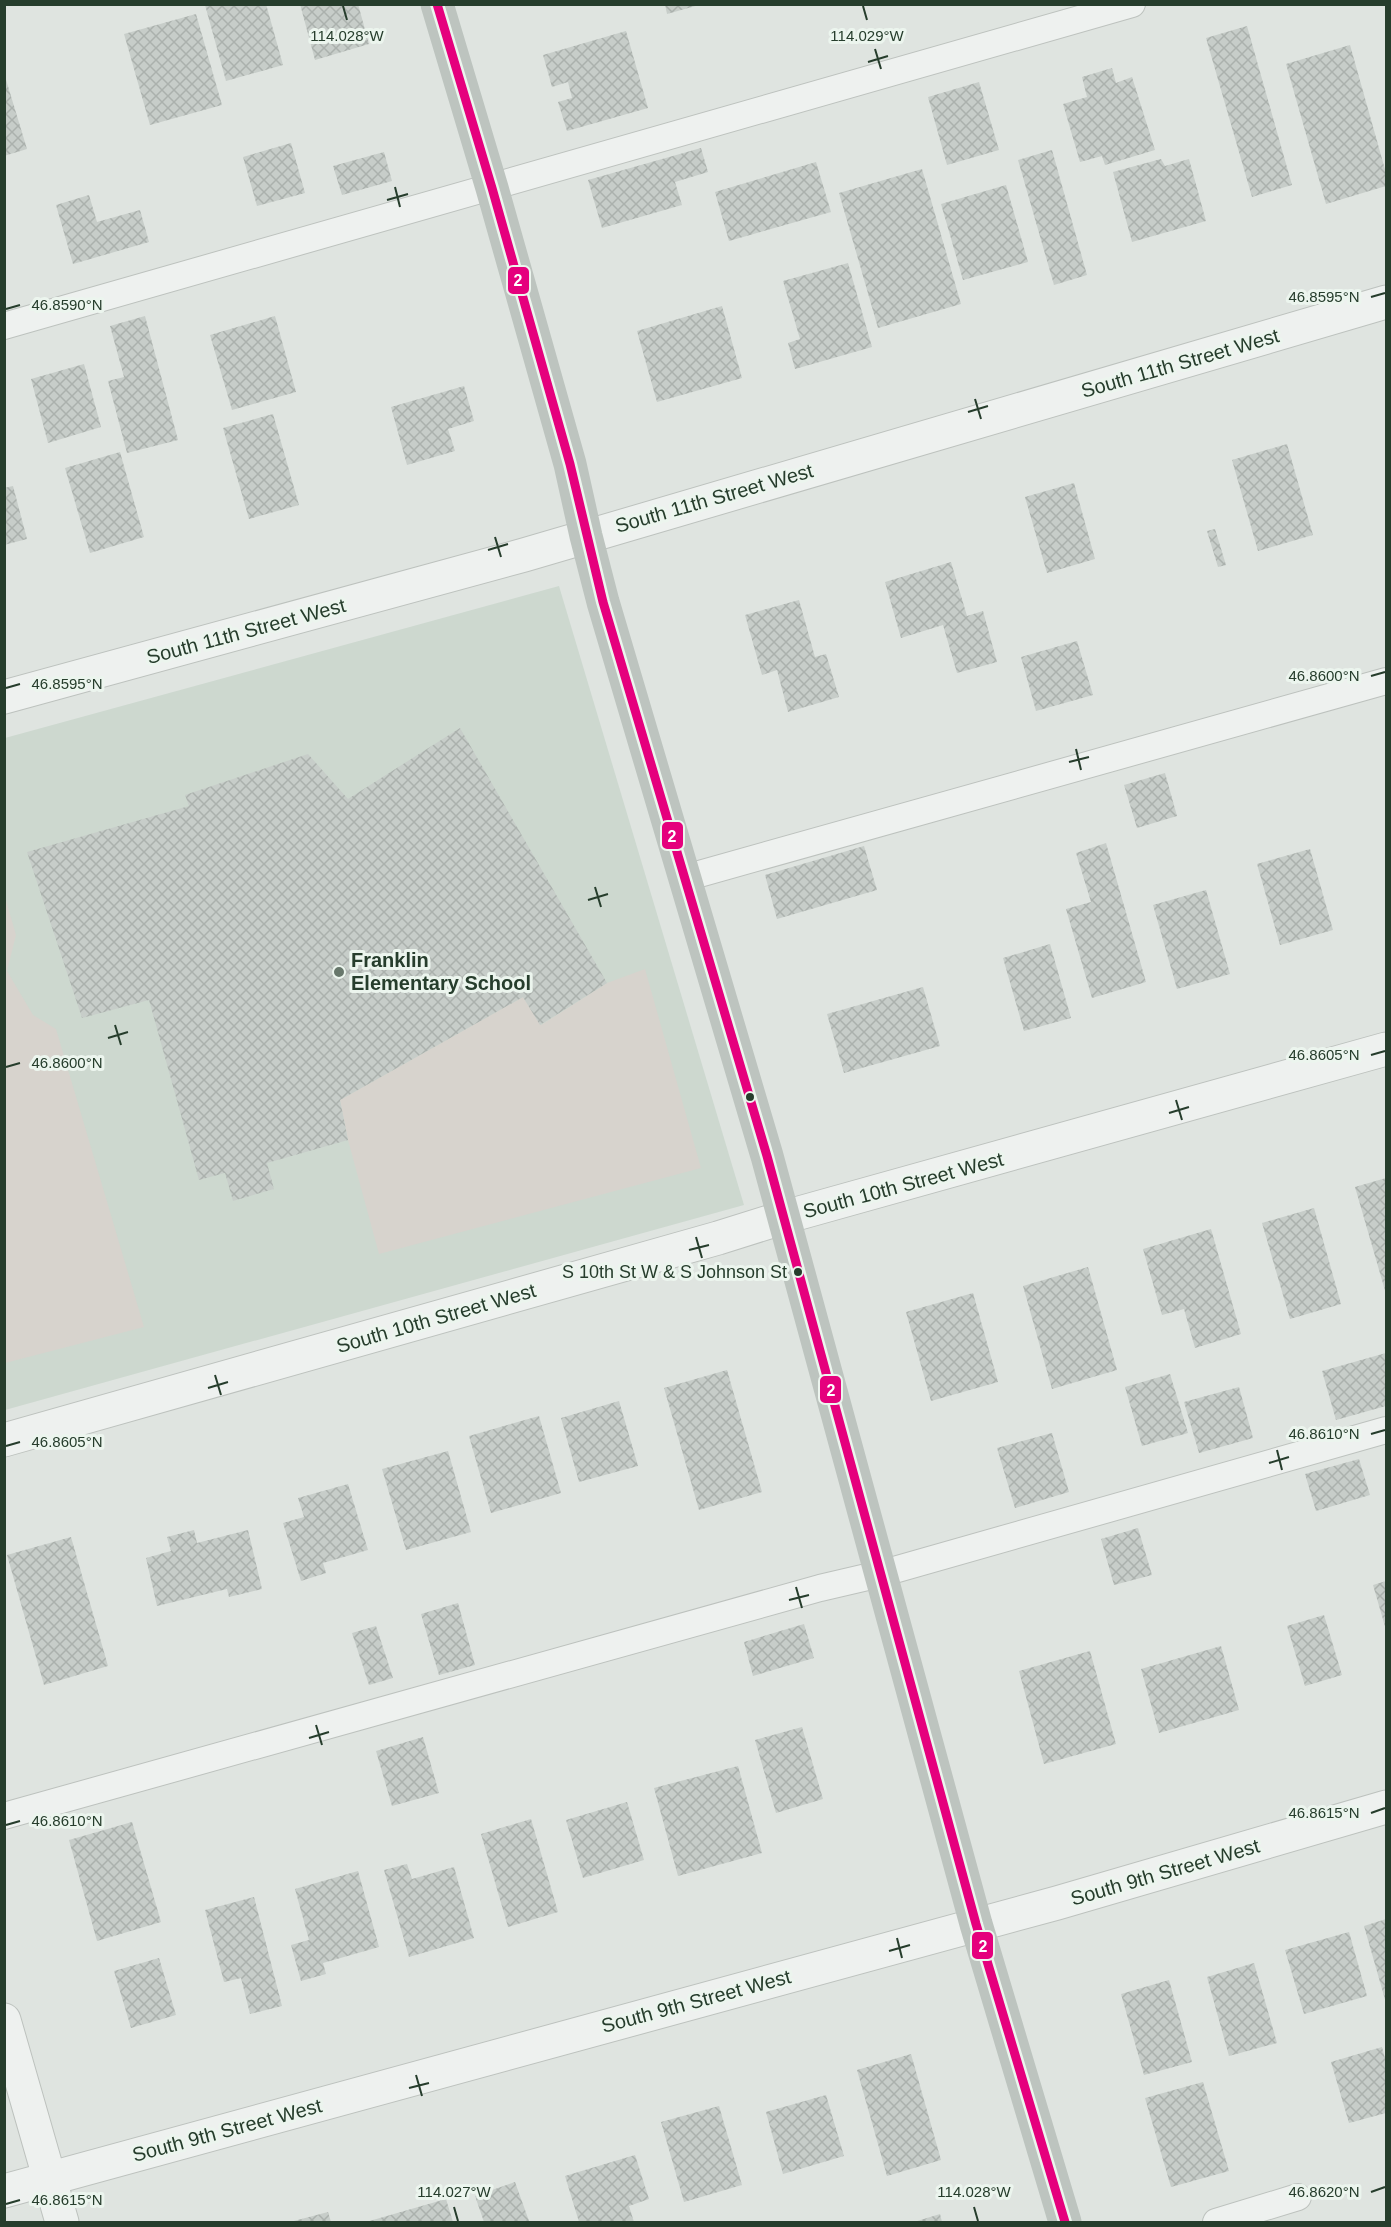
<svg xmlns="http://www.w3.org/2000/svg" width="1391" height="2227" viewBox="0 0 1391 2227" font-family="Helvetica,sans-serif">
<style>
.built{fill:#cdd8cf}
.park{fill:#d7d3cd}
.building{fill:url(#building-cross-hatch)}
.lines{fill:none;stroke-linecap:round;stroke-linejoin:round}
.lane-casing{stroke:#bdc2be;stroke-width:28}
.street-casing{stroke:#bdc2be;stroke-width:35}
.lane{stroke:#eef1ef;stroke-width:26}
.street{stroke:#eef1ef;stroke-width:33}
.secondary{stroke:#bdc4bf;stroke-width:33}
.bus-1-casing{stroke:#ecf5ee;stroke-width:14}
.bus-1{stroke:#e5007d;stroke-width:9}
.ticks{fill:none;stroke:#263d2c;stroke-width:2}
.poi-dot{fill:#67776b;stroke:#ecf5ee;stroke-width:2}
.bus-dot{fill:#263d2c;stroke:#ecf5ee;stroke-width:2}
.labels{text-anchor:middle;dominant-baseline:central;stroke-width:6;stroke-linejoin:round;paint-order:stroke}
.bus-label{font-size:18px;fill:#263d2c;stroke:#ecf5ee;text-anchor:end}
.street-label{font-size:20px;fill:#263d2c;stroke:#ecf5ee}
.poi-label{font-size:20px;font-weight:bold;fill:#263d2c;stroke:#ecf5ee;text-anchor:start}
.ticks-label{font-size:15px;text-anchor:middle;fill:#263d2c;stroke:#ecf5ee;stroke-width:6;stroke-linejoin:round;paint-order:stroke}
.line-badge{stroke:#ecf5ee;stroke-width:2}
.badge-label{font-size:16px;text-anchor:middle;font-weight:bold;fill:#fff}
</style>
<defs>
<pattern id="building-cross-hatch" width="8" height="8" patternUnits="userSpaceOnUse" patternTransform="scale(1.5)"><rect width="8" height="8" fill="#c7cdc9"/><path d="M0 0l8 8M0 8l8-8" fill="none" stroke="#abb1ad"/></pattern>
</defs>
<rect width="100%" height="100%" fill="#dfe4e0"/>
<!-- built -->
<path class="built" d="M559 586 744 1205 5 1410V738Z"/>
<!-- park -->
<g class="park">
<path d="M5 897 16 935 7 971 33 1015 56 1029 144 1327 5 1363Z"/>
<path d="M645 969 701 1168 379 1254 348 1140 340 1100 523 997 541 1025 607 983Z"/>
</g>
<!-- building -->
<g class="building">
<path d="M266 4 283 65 226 81 205 5Z"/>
<path d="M300 4H358L369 44 315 60Z"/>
<path d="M665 4H699V5L667 14Z"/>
<path d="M196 14 222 105 150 125 124 34Z"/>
<path d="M1247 26 1292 185 1252 197 1206 38Z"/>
<path d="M626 31 648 108 567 131 558 102 572 98 568 82 552 87 543 55Z"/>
<path d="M1350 45 1386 173V186L1326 204 1286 64Z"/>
<path d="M1112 68 1116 83 1132 77 1155 150 1105 165 1102 156 1080 162 1063 104 1087 97 1082 77Z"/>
<path d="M4 73 27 149 4 156Z"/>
<path d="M979 82 999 150 947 165 928 97Z"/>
<path d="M291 143 305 193 257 206 243 157Z"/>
<path d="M701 148 708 172 675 182 682 205 602 228 588 180Z"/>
<path d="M1052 150 1087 275 1054 285 1018 160Z"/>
<path d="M384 152 392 181 342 195 333 166Z"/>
<path d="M1161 159 1165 166 1189 159 1206 221 1132 242 1113 172Z"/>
<path d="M816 162 831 212 729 241 715 192Z"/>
<path d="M922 169 961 304 878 328 839 193Z"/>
<path d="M1006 185 1028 262 963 280 941 204Z"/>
<path d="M89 195 97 222 140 210 149 242 73 264 56 205Z"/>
<path d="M848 263 872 347 795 369 788 343 800 339 783 281Z"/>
<path d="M722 306 742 378 657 402 637 331Z"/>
<path d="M145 316 178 440 127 453 108 381 124 377 110 326Z"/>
<path d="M275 316 296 392 232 410 210 335Z"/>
<path d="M84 364 101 427 48 443 31 379Z"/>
<path d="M464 386 474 421 448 429 455 451 407 465 391 407Z"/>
<path d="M273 414 299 505 249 519 223 428Z"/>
<path d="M1287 444 1313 535 1258 551 1232 460Z"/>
<path d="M120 452 144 537 90 553 65 468Z"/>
<path d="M1074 483 1095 559 1047 573 1025 497Z"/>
<path d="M13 486 27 539 4 545V488Z"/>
<path d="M1215 529 1226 565 1218 567 1207 531Z"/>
<path d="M951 562 967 616 983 611 997 662 957 673 943 625 901 638 885 582Z"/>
<path d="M799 600 815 657 826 654 839 697 788 712 777 670 762 675 745 615Z"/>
<path d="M1077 641 1093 695 1036 711 1021 657Z"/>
<path d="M460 728 607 983 540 1025 523 997 340 1100 348 1140 267 1163 274 1189 233 1201 225 1173 199 1180 149 1000 82 1018 27 852 189 806 185 795 308 754 348 799Z"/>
<path d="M1165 773 1177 816 1137 828 1124 785Z"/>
<path d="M1106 843 1146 982 1092 998 1066 909 1091 902 1076 853Z"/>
<path d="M864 846 877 890 777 919 765 875Z"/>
<path d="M1310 849 1333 930 1280 945 1257 864Z"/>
<path d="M1206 890 1230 974 1177 989 1153 905Z"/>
<path d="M1050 944 1071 1018 1024 1031 1003 958Z"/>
<path d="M923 987 940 1046 844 1073 827 1014Z"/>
<path d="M1386 1178V1294L1355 1187Z"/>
<path d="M1314 1208 1341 1304 1290 1319 1262 1223Z"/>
<path d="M1211 1229 1241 1334 1195 1348 1184 1309 1162 1315 1143 1249Z"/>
<path d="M1088 1267 1117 1370 1052 1389 1023 1286Z"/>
<path d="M973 1293 998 1382 931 1401 906 1312Z"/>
<path d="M1386 1353V1406L1336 1420 1322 1371Z"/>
<path d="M727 1370 762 1492 699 1510 664 1388Z"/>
<path d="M1170 1374 1188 1433 1142 1446 1125 1387Z"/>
<path d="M1239 1387 1253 1438 1199 1453 1184 1402Z"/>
<path d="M619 1401 638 1466 579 1482 561 1418Z"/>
<path d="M539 1416 561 1493 491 1513 469 1436Z"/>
<path d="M1052 1433 1069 1492 1015 1508 997 1448Z"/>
<path d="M448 1451 471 1532 406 1550 382 1469Z"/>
<path d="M1359 1459 1370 1495 1316 1511 1305 1474Z"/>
<path d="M348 1484 368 1550 323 1563 326 1573 301 1581 283 1523 304 1517 298 1498Z"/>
<path d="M1138 1528 1152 1575 1114 1585 1101 1539Z"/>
<path d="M194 1530 197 1543 248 1530 262 1589 229 1597 227 1589 157 1606 146 1558 171 1551 167 1537Z"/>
<path d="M71 1537 108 1666 44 1685 7 1555Z"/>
<path d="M1386 1581V1630L1373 1585Z"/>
<path d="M458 1603 475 1665 439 1675 421 1614Z"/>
<path d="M1324 1615 1342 1675 1305 1686 1287 1626Z"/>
<path d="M804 1624 814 1658 753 1676 744 1642Z"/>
<path d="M376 1626 393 1678 369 1685 352 1633Z"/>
<path d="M1221 1646 1239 1710 1159 1733 1141 1669Z"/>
<path d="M1090 1651 1116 1744 1044 1764 1019 1671Z"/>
<path d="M802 1727 823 1799 776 1813 755 1740Z"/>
<path d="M423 1737 439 1793 392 1806 376 1751Z"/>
<path d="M738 1766 762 1853 678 1876 654 1788Z"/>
<path d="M627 1802 644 1860 583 1878 566 1820Z"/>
<path d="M531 1819 558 1912 508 1927 481 1834Z"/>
<path d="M132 1822 161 1922 97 1941 69 1840Z"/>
<path d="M407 1864 412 1879 454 1867 474 1938 409 1957 384 1870Z"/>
<path d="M358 1871 379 1947 323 1963 326 1974 301 1981 291 1945 309 1940 295 1889Z"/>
<path d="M254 1897 282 2006 250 2014 241 1978 224 1982 205 1910Z"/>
<path d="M1386 1919V2003L1364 1926Z"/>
<path d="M1349 1932 1367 1996 1304 2014 1285 1950Z"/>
<path d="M159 1958 176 2015 131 2028 114 1971Z"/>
<path d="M1254 1963 1277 2043 1229 2056 1207 1977Z"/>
<path d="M1169 1980 1192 2062 1144 2075 1121 1994Z"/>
<path d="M1382 2047 1386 2062V2113L1349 2123 1331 2062Z"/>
<path d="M911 2054 941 2160 887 2176 857 2070Z"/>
<path d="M1203 2082 1229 2171 1171 2187 1145 2098Z"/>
<path d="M826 2095 844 2156 783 2174 766 2112Z"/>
<path d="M719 2106 742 2185 684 2202 661 2122Z"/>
<path d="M635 2155 649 2199 629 2206 634 2222H579L565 2176Z"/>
<path d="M515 2182 529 2221 524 2222H484L475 2196Z"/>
<path d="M446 2199 453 2222H366Z"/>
<path d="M328 2212 331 2222H290Z"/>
<path d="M940 2214 942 2222H914Z"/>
</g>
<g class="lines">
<defs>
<g id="lane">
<path d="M4 326 1132 4"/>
<path d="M685 878 1386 681"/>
<path d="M4 1816 820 1588 880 1574 1386 1430"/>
<path d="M1216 2222 1298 2197"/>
</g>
<g id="street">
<path d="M4 697 524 555 1386 302"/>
<path d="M4 1440 718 1238 785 1217 1386 1049"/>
<path d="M4 2020 62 2222"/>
<path d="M4 2191 1057 1903 1386 1807"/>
</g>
</defs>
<!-- lane casing -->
<use href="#lane" class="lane-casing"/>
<!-- street casing -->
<use href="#street" class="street-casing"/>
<!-- lane -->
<use href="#lane" class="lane"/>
<!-- street -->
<use href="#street" class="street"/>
<!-- secondary -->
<path class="secondary" d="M437 4 492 188 570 464 586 536 603 602 767 1156 976 1924 1065 2222"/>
<defs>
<path id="bus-1" d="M437 4 492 188 570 464 603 602 767 1156 976 1924 1065 2222"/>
</defs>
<!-- bus-1 casing -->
<use href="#bus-1" class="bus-1-casing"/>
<!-- bus-1 -->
<use href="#bus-1" class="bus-1"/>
</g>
<!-- ticks -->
<path class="ticks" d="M343 6 347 20M863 6 867 20M875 49 881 69M868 62 888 56M395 187 400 207M387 200 408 194M1371 297 1385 293M6 309 20 305M975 399 981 419M968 412 988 406M495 537 501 557M488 550 508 544M1371 676 1385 672M6 688 20 684M1076 749 1081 770M1069 762 1089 757M595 887 601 907M588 900 608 894M115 1025 121 1045M108 1038 128 1032M1371 1055 1385 1051M6 1067 20 1063M1176 1100 1182 1120M1169 1113 1189 1107M696 1237 702 1258M689 1250 709 1245M215 1375 221 1395M208 1388 228 1382M1371 1434 1385 1430M6 1446 20 1442M1277 1450 1282 1470M1269 1463 1289 1457M796 1587 802 1608M789 1600 809 1595M316 1725 322 1745M309 1738 329 1732M1371 1813 1385 1808M6 1825 20 1821M897 1938 902 1958M889 1951 910 1945M416 2075 422 2096M409 2088 429 2083M1371 2192 1385 2187M6 2204 20 2200M454 2207 458 2221M974 2207 978 2221"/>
<!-- markers -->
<circle class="poi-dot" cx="339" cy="972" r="6"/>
<g class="bus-dot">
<circle cx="750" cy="1097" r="5"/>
<circle cx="798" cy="1272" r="5"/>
</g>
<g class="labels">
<!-- bus labels -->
<g class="bus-label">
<text x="787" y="1272">S 10th St W &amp; S Johnson St</text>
</g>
<!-- street labels -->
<g class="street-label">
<text transform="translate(1180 363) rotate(-16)">South 11th Street West</text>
<text transform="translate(714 498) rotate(-16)">South 11th Street West</text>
<text transform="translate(246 631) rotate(-15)">South 11th Street West</text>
<text transform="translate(903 1185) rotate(-15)">South 10th Street West</text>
<text transform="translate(436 1318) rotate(-16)">South 10th Street West</text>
<text transform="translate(1165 1872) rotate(-16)">South 9th Street West</text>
<text transform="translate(696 2001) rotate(-15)">South 9th Street West</text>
<text transform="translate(227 2130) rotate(-15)">South 9th Street West</text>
</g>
<!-- poi labels -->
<g class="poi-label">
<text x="351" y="960">Franklin<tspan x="351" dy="23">Elementary School</tspan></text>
</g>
</g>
<g class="ticks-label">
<text x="347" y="41">114.028°W</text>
<text x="867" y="41">114.029°W</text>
<text x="1324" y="302">46.8595°N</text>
<text x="67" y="310">46.8590°N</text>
<text x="1324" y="681">46.8600°N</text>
<text x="67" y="689">46.8595°N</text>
<text x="1324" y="1060">46.8605°N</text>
<text x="67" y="1068">46.8600°N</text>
<text x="1324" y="1439">46.8610°N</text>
<text x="67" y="1447">46.8605°N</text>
<text x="1324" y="1818">46.8615°N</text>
<text x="67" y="1826">46.8610°N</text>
<text x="1324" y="2197">46.8620°N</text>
<text x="454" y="2197">114.027°W</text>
<text x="974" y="2197">114.028°W</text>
<text x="67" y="2205">46.8615°N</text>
</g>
<g class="line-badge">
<rect x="507" y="266" width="23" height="29" rx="6" fill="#e5007d"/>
<rect x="661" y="821" width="23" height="29" rx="6" fill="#e5007d"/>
<rect x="819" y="1375" width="23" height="29" rx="6" fill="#e5007d"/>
<rect x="971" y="1931" width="23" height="29" rx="6" fill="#e5007d"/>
</g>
<g class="badge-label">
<text x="518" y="286">2</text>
<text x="672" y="842">2</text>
<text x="831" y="1396">2</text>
<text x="983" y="1952">2</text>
</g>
<!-- border -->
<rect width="1391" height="2227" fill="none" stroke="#263d2c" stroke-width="12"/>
</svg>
